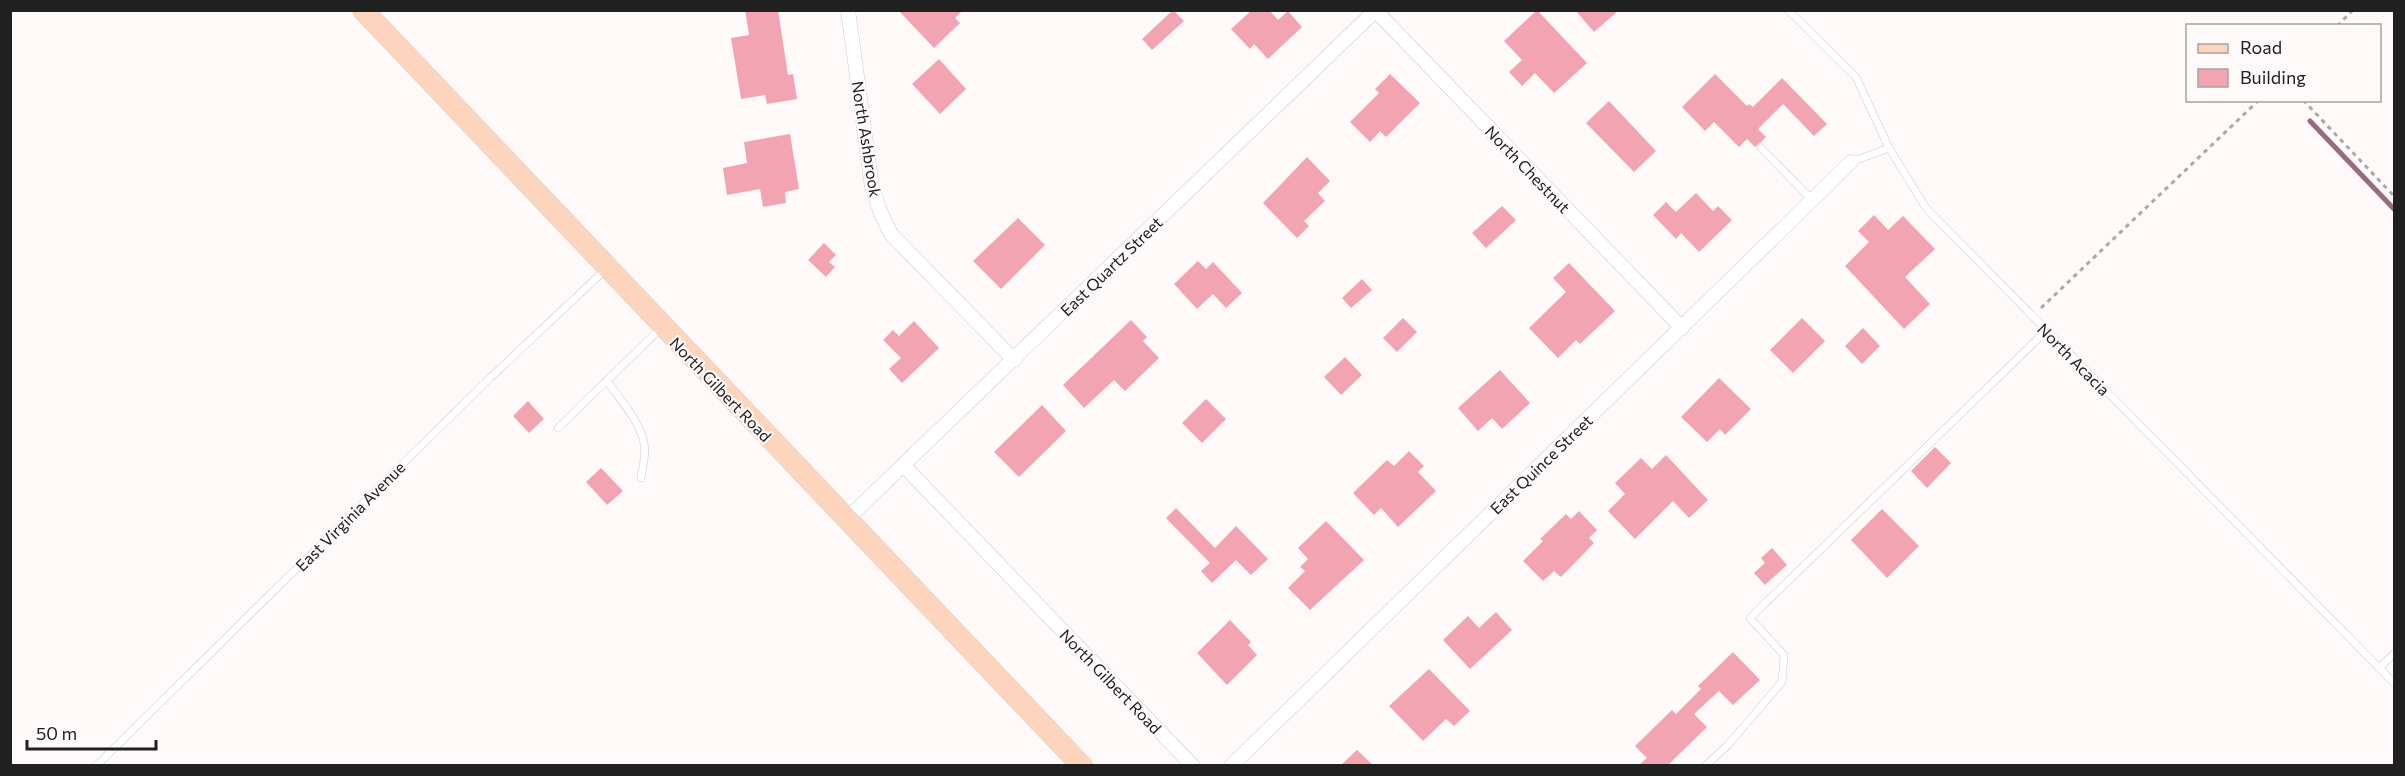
<svg xmlns="http://www.w3.org/2000/svg" width="2405" height="776" viewBox="0 0 2405 776" font-family="Commissioner,sans-serif">
<style>
.lines{fill:none;stroke-linecap:round;stroke-linejoin:round}
.stream{stroke:#986a83;stroke-width:5}
.building{fill:#f2a4b2}
.lane-casing{stroke:#cdc9c8;stroke-width:8}
.street-casing{stroke:#cdc9c8;stroke-width:15}
.primary-casing{stroke:#d7d7d7;stroke-width:22}
.path{stroke:#ada9a8;stroke-width:3;stroke-dasharray:4.5 4.5;stroke-linecap:butt}
.lane{stroke:#fff;stroke-width:7}
.street{stroke:#fff;stroke-width:14}
.primary{stroke:#fdd4bc;stroke-width:21}
.labels{text-anchor:middle;dominant-baseline:central;stroke-width:4.5;stroke-linejoin:round;paint-order:stroke}
.street-label{font-size:16px;fill:#212020;stroke:#fffaf9}
</style>
<rect width="100%" height="100%" fill="#fffaf9"/>
<g class="lines">
<!-- stream -->
<path class="stream" d="M2310 121 2394 209"/>
</g>
<!-- building -->
<g class="building">
<path d="M745 10H778L788 75 793 74 797 99 767 104 765 95 741 99 731 38 749 35Z"/>
<path d="M898 10H963L955 18 960 23 934 48Z"/>
<path d="M1173 10 1184 21 1152 50 1142 39Z"/>
<path d="M1252 10H1269L1278 20 1288 11 1302 27 1268 59 1254 44 1250 49 1231 29Z"/>
<path d="M1537 10 1587 63 1554 93 1535 73 1522 86 1509 72 1522 60 1504 41Z"/>
<path d="M1575 10H1619L1594 32Z"/>
<path d="M939 59 966 89 940 114 912 84Z"/>
<path d="M1390 74 1420 103 1386 137 1380 131 1370 142 1350 122 1379 93 1375 89Z"/>
<path d="M1715 74 1747 106 1749 104 1753 107 1782 78 1827 124 1814 136 1783 104 1758 129 1766 137 1761 142 1755 147 1747 139 1739 147 1714 122 1705 131 1682 107Z"/>
<path d="M1609 101 1656 151 1634 172 1586 123Z"/>
<path d="M790 134 799 189 785 192 786 203 763 207 760 189 727 195 723 168 747 163 744 142Z"/>
<path d="M1307 157 1330 181 1318 193 1325 201 1304 221 1309 226 1297 238 1263 203Z"/>
<path d="M1696 193 1713 211 1718 206 1732 220 1699 252 1681 233 1676 239 1653 215 1666 202 1676 212Z"/>
<path d="M1502 206 1516 220 1486 248 1472 233Z"/>
<path d="M1874 215 1888 230 1903 216 1935 249 1905 277 1930 304 1904 329 1845 266 1869 242 1858 231Z"/>
<path d="M1018 218 1045 245 1001 289 973 261Z"/>
<path d="M824 243 836 255 829 262 835 267 826 277 808 260Z"/>
<path d="M1198 261 1206 269 1213 262 1242 293 1226 308 1213 294 1197 309 1174 284Z"/>
<path d="M1569 263 1615 311 1580 344 1576 340 1558 358 1529 328 1566 292 1553 278Z"/>
<path d="M1362 279 1372 290 1351 308 1342 298Z"/>
<path d="M1403 318 1417 332 1397 352 1383 338Z"/>
<path d="M1802 318 1825 341 1793 373 1770 350Z"/>
<path d="M1131 320 1147 337 1143 341 1159 358 1125 391 1114 380 1084 408 1063 385Z"/>
<path d="M914 321 939 348 902 383 889 369 901 358 883 340 893 330 899 336Z"/>
<path d="M1863 328 1880 346 1862 364 1845 346Z"/>
<path d="M1345 357 1362 375 1341 395 1324 377Z"/>
<path d="M1500 370 1530 403 1502 429 1492 418 1478 431 1458 408Z"/>
<path d="M1719 378 1751 409 1725 435 1720 429 1707 442 1681 417Z"/>
<path d="M1206 399 1226 419 1202 443 1182 423Z"/>
<path d="M528 401 544 419 529 433 513 416Z"/>
<path d="M1042 405 1066 431 1019 477 994 452Z"/>
<path d="M1935 447 1951 463 1927 488 1911 471Z"/>
<path d="M1409 451 1424 466 1418 472 1436 491 1398 527 1381 508 1374 515 1353 493 1387 460 1394 466Z"/>
<path d="M1666 455 1708 500 1689 518 1673 501 1635 539 1608 511 1625 494 1615 483 1641 458 1652 469Z"/>
<path d="M601 468 623 491 607 505 586 482Z"/>
<path d="M1176 508 1215 548 1236 526 1268 559 1251 575 1236 560 1212 583 1201 571 1210 563 1166 518Z"/>
<path d="M1882 509 1919 546 1887 578 1851 540Z"/>
<path d="M1579 511 1597 530 1589 538 1594 543 1561 577 1554 571 1543 581 1523 561 1543 541 1540 539 1566 514 1571 519Z"/>
<path d="M1326 521 1364 560 1310 610 1288 588 1305 571 1300 567 1308 559 1298 548Z"/>
<path d="M1772 548 1787 565 1765 585 1754 573 1765 563 1761 558Z"/>
<path d="M1496 612 1512 630 1470 669 1443 640 1468 616 1479 628Z"/>
<path d="M1230 620 1251 642 1248 645 1257 655 1227 685 1197 653Z"/>
<path d="M1733 652 1760 680 1733 705 1719 691 1694 714 1707 727 1668 765H1639L1647 758 1635 746 1672 710 1676 714 1701 689 1698 686Z"/>
<path d="M1429 669 1470 711 1454 726 1446 719 1423 741 1389 706Z"/>
<path d="M1357 750 1373 765H1341Z"/>
</g>
<g class="lines">
<defs>
<g id="lane">
<path d="M1788 10 1856 77 1889 148 1926 208 2394 683"/>
<path d="M1761 148 1812 200"/>
<path d="M1851 162 1889 148"/>
<path d="M607 381C619 398 637 418 643 439 647 451 643 465 641 478"/>
<path d="M558 428 662 327"/>
<path d="M2379 668 2394 654"/>
<path d="M96 766 490 378 606 269"/>
<path d="M1705 766 1728 745 1782 682 1784 655 1750 618 2046 331"/>
</g>
<g id="street">
<path d="M848 10 872 187 880 211 891 234 1014 360"/>
<path d="M1375 10 1682 328"/>
<path d="M904 466 1193 766"/>
<path d="M846 520 1375 11"/>
<path d="M1231 766 1851 162"/>
</g>
<path id="primary" d="M363 10 1082 766"/>
</defs>
<!-- lane casing -->
<use href="#lane" class="lane-casing"/>
<!-- street casing -->
<use href="#street" class="street-casing"/>
<!-- primary casing -->
<use href="#primary" class="primary-casing"/>
<!-- path -->
<g class="path">
<path d="M2337 26 2353 10"/>
<path d="M2303 100 2394 196"/>
<path d="M2041 308 2259 100"/>
</g>
<!-- lane -->
<use href="#lane" class="lane"/>
<!-- street -->
<use href="#street" class="street"/>
<!-- primary -->
<use href="#primary" class="primary"/>
</g>
<g class="labels">
<!-- street labels -->
<g class="street-label">
<text transform="translate(867 139) rotate(81)">North Ashbrook</text>
<text transform="translate(1528 169) rotate(46)">North Chestnut</text>
<text transform="translate(1111 266) rotate(-44)">East Quartz Street</text>
<text transform="translate(2074 359) rotate(45)">North Acacia</text>
<text transform="translate(721 389) rotate(46)">North Gilbert Road</text>
<text transform="translate(1541 464) rotate(-44)">East Quince Street</text>
<text transform="translate(350 516) rotate(-45)">East Virginia Avenue</text>
<text transform="translate(1111 681) rotate(46)">North Gilbert Road</text>
</g>
</g>
<!-- border -->
<rect width="2405" height="776" fill="none" stroke="#212020" stroke-width="24"/>
<!-- legend -->
<rect x="2186" y="24" width="195" height="78" fill="#fffaf9" stroke="#a6a3a2" stroke-width="1.5"/>
<rect x="2198" y="44" width="30" height="9" fill="#fdd4bc" stroke="#a6a3a2" stroke-width="1.5"/>
<text x="2240" y="54" font-size="18" fill="#212020">Road</text>
<rect x="2198" y="69" width="30" height="18" fill="#f2a4b2" stroke="#a6a3a2" stroke-width="1.5"/>
<text x="2240" y="84" font-size="18" fill="#212020">Building</text>
<!-- scale -->
<path d="M27 740v9h129v-9" fill="none" stroke="#212020" stroke-width="3"/>
<text x="36" y="740" font-size="18" fill="#212020" stroke="#fffaf9" stroke-width="4.5" paint-order="stroke">50 m</text>
</svg>
